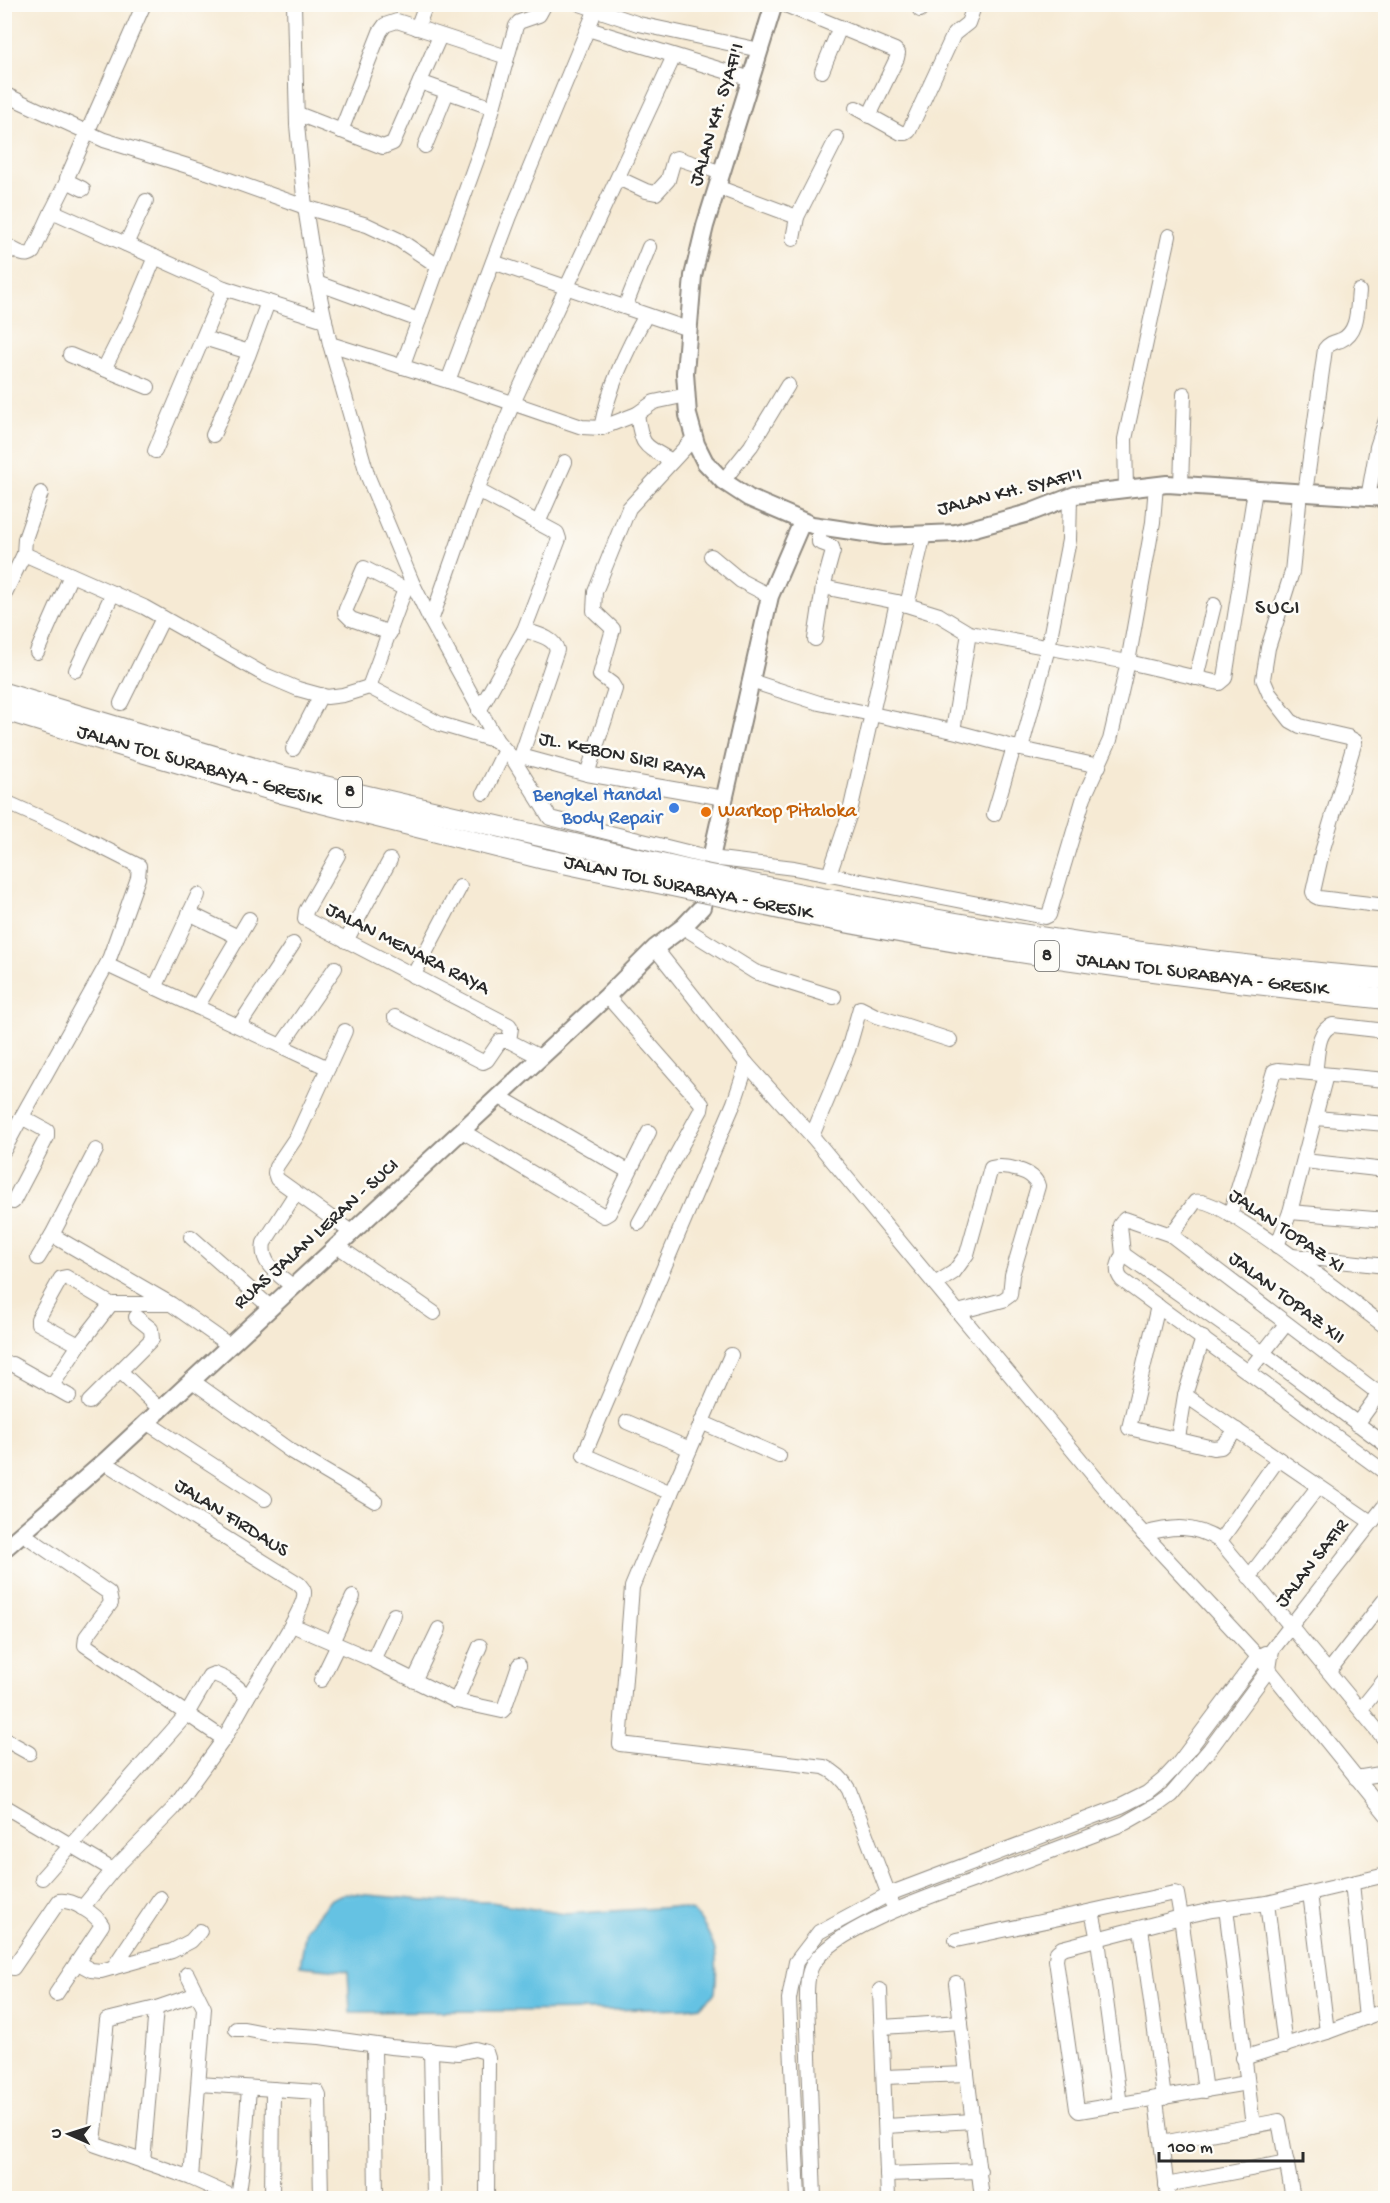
<svg xmlns="http://www.w3.org/2000/svg" width="1390" height="2203" viewBox="0 0 1390 2203" font-family="'Gochi Hand',sans-serif">
<style>
.water{fill:#65c2e3;stroke:#487687;stroke-width:1.5}
.lines{fill:none;stroke-linecap:round;stroke-linejoin:round}
.minor-casing{stroke:#908a80;stroke-width:16}
.major-casing{stroke:#908a80;stroke-width:20}
.highway-casing{stroke:#908a80;stroke-width:22}
.minor{stroke:#fff;stroke-width:14}
.major{stroke:#fff;stroke-width:16}
.highway{stroke:#fff;stroke-width:20}
.highway-bridge-casing{stroke:#908a80;stroke-width:22;stroke-linecap:butt}
.highway-bridge{stroke:#fff;stroke-width:20}
.shop-dot{fill:#3f7fe0;stroke:#fdfcf7;stroke-width:2}
.food-dot{fill:#e8710a;stroke:#fdfcf7;stroke-width:2}
.labels{text-anchor:middle;dominant-baseline:central;stroke-width:5;stroke-linejoin:round;paint-order:stroke}
.shield{fill:#fdfcf7;stroke:#6a6a68;stroke-width:1.5}
.shield-label{font-size:18px;font-weight:bold;fill:#2b2b2b}
.street-label{font-size:20px;fill:#2b2b2b;stroke:#fdfcf7}
.shop-label{font-size:20px;fill:#366cbe;stroke:#fdfcf7;text-anchor:end}
.food-label{font-size:20px;fill:#c56008;stroke:#fdfcf7;text-anchor:start}
.quarter-label{font-size:22px;letter-spacing:1.5px;fill:#2b2b2b;stroke:#fdfcf7}
</style>
<rect width="100%" height="100%" fill="#fdfcf7"/>
<filter id="ink" filterUnits="userSpaceOnUse"><feTurbulence type="fractalNoise" baseFrequency=".0167" numOctaves="2"/><feDisplacementMap in="SourceGraphic" scale="12" xChannelSelector="R" yChannelSelector="G"/><feConvolveMatrix kernelMatrix="1 2 1 2 8 2 1 2 1" color-interpolation-filters="sRGB"/></filter>
<filter id="wash" filterUnits="userSpaceOnUse"><feTurbulence type="fractalNoise" baseFrequency=".008" numOctaves="4" result="noise"/><feDisplacementMap in="SourceGraphic" scale="24" xChannelSelector="R" yChannelSelector="G"/><feGaussianBlur stdDeviation="1.35" result="paint"/><feColorMatrix in="noise" values="0 0 0 0 0 0 0 0 0 0 0 0 0 0 0 0 0 1.4 0 .05"/><feComposite in="paint" operator="in"/></filter>
<g filter="url(#wash)">
<rect width="100%" height="100%" fill="#f6ead4"/>
<!-- water -->
<path class="water" d="M345 1893 437 1901 491 1902 565 1914 674 1907 693 1911C717 1940 719 1956 715 1993L701 2006 686 2008C574 2012 462 2010 350 2012L348 1971 300 1966 306 1929 331 1899Z"/>
</g>
<g filter="url(#ink)">
<g class="lines">
<defs>
<g id="minor">
<path d="M294 4 297 125 305 207 317 283 330 344 368 477 412 582 431 621 497 741 513 759 550 818 711 858 794 868 1045 917 1049 915 1084 797 1110 740 1128 662 1153 522 1156 485"/>
<path d="M580 4 639 24 760 50"/>
<path d="M783 4 895 50 898 53 897 58 869 116"/>
<path d="M920 10 922 4"/>
<path d="M417 28 426 4"/>
<path d="M588 29 751 79"/>
<path d="M822 71 840 27"/>
<path d="M420 82 493 108"/>
<path d="M4 94 104 140 207 172 305 207 367 225 399 240 438 266"/>
<path d="M856 108 901 133H906L909 131 954 34 968 23 975 4"/>
<path d="M298 114 383 147 393 143 440 36"/>
<path d="M341 131 380 32 385 25 397 21 507 57"/>
<path d="M425 146 447 92"/>
<path d="M618 178 646 191 656 193 668 180 674 159 677 158 722 173"/>
<path d="M717 187 797 217"/>
<path d="M83 189 67 181V178L144 4"/>
<path d="M52 211 67 181"/>
<path d="M793 239 797 217 837 138"/>
<path d="M4 244C13 249 25 259 33 252L52 211 224 288 325 320"/>
<path d="M126 244 146 201"/>
<path d="M493 262 688 329"/>
<path d="M317 283 419 320"/>
<path d="M625 307 649 247"/>
<path d="M204 338 249 352"/>
<path d="M330 344 448 381 582 427 601 428 637 414 654 402 687 395"/>
<path d="M70 355 104 369"/>
<path d="M402 367 483 143 516 26 519 22 539 15 545 4"/>
<path d="M448 381 510 216 598 4"/>
<path d="M148 387 104 369 128 321 155 257"/>
<path d="M637 414C642 448 644 445 672 461"/>
<path d="M601 428C609 387 626 351 646 315"/>
<path d="M213 435 248 356 268 302"/>
<path d="M155 451 224 288"/>
<path d="M723 481 751 446 788 385"/>
<path d="M1181 485 1184 394"/>
<path d="M1126 489 1125 439 1169 236"/>
<path d="M477 490 557 533 559 539 524 630 479 711"/>
<path d="M1300 494 1292 572 1268 648 1263 679 1269 693 1291 721 1300 726 1348 737 1355 741 1322 852 1313 892 1315 896 1319 898 1378 905"/>
<path d="M1305 494 1325 349C1329 343 1335 342 1341 340 1359 332 1357 308 1359 291"/>
<path d="M1368 498 1377 447 1386 420"/>
<path d="M538 523 565 462"/>
<path d="M819 528V542L832 547 833 551 823 587 897 602 939 615 969 633 1128 662 1219 683 1225 678 1255 490"/>
<path d="M24 554 25 539 41 493"/>
<path d="M711 556 741 581 770 596"/>
<path d="M4 595 24 554 144 607 265 675 298 689 327 697 343 695 369 687 440 724 497 741"/>
<path d="M907 605 924 534"/>
<path d="M431 621 477 490 513 403 674 56"/>
<path d="M390 633 351 619 345 613 346 609 364 568 405 589"/>
<path d="M815 639 823 587"/>
<path d="M37 652 71 575"/>
<path d="M76 670 113 593"/>
<path d="M1196 678 1214 605"/>
<path d="M751 681 819 703 953 731 1021 749 1099 766"/>
<path d="M369 687 405 589 410 584"/>
<path d="M121 703 163 618"/>
<path d="M953 731 969 633"/>
<path d="M293 749 321 695"/>
<path d="M1021 749 1048 648 1069 540 1070 497"/>
<path d="M521 756 557 650C554 637 535 634 524 630"/>
<path d="M513 759 521 756 587 774 724 798"/>
<path d="M587 774 615 689 612 684 600 675 613 629 594 611 595 592 629 508 694 438"/>
<path d="M484 793 505 750"/>
<path d="M4 804H10L64 828 139 866 138 878 107 965 328 1068"/>
<path d="M994 814 1014 747"/>
<path d="M338 855 306 911 305 919 509 1025 511 1028 509 1041 540 1057"/>
<path d="M829 875 849 816 897 602"/>
<path d="M189 913 238 937"/>
<path d="M683 927 755 972 834 997"/>
<path d="M346 941 390 860"/>
<path d="M655 948 747 1064 812 1136 1128 1517 1263 1662 1386 1814"/>
<path d="M413 976 460 887"/>
<path d="M155 988 198 895"/>
<path d="M607 996 702 1104 701 1110 639 1223"/>
<path d="M197 1007 249 919"/>
<path d="M395 1017 483 1062 487 1060 500 1041H509"/>
<path d="M239 1026 293 944"/>
<path d="M345 1031 297 1136 276 1167 275 1173 277 1179 351 1232"/>
<path d="M281 1046 335 968"/>
<path d="M1315 1073C1318 1057 1316 1030 1333 1025L1386 1031"/>
<path d="M498 1096 628 1171"/>
<path d="M1316 1118 1386 1124"/>
<path d="M20 1120 107 964"/>
<path d="M462 1131 604 1216 609 1213 649 1132"/>
<path d="M812 1136 848 1050 860 1008 876 1016 950 1040"/>
<path d="M4 1150 20 1120H27L47 1131V1137L13 1202"/>
<path d="M1304 1161 1386 1170"/>
<path d="M1290 1212 1386 1220"/>
<path d="M1230 1215 1274 1071 1278 1070 1386 1080"/>
<path d="M52 1235 171 1304 229 1345"/>
<path d="M1171 1235 1195 1202C1217 1193 1360 1308 1386 1327"/>
<path d="M191 1237 270 1307"/>
<path d="M336 1245 434 1313"/>
<path d="M1277 1246 1290 1212 1326 1075"/>
<path d="M1123 1254 1120 1225 1125 1219 1171 1235 1378 1393"/>
<path d="M1292 1256 1386 1266"/>
<path d="M38 1258 52 1235 96 1150"/>
<path d="M935 1284 954 1272 967 1254 991 1168C1005 1165 1034 1170 1038 1186L1012 1275 1010 1295 1003 1300 958 1312"/>
<path d="M292 1286C278 1274 260 1264 264 1243L296 1193"/>
<path d="M1158 1306 1129 1428 1213 1448 1221 1447 1237 1430"/>
<path d="M79 1345 38 1323V1319L61 1278 66 1277 111 1304"/>
<path d="M731 1355 671 1493 632 1587 620 1744 824 1767C836 1772 843 1779 849 1790L892 1903"/>
<path d="M12 1364 69 1396"/>
<path d="M120 1371 160 1409"/>
<path d="M1248 1372 1286 1324"/>
<path d="M191 1380 292 1452 375 1501"/>
<path d="M51 1387 79 1345 111 1304H169"/>
<path d="M1185 1395 1371 1522"/>
<path d="M89 1402 152 1339 151 1329 136 1317"/>
<path d="M146 1422 265 1499"/>
<path d="M627 1422 690 1449"/>
<path d="M701 1422 779 1456"/>
<path d="M1357 1424 1386 1384"/>
<path d="M1178 1438 1185 1395 1203 1338"/>
<path d="M1386 1445 1263 1353 1123 1254C1119 1263 1114 1271 1122 1280L1386 1473"/>
<path d="M104 1462 299 1584C301 1587 304 1589 304 1592 307 1607 257 1681 247 1698"/>
<path d="M671 1493 584 1455 734 1103 747 1064"/>
<path d="M22 1533 109 1593 111 1603 86 1637 85 1645 224 1739"/>
<path d="M1143 1534C1173 1526 1193 1524 1220 1541L1386 1741"/>
<path d="M1220 1541 1278 1459"/>
<path d="M1249 1577 1318 1487"/>
<path d="M292 1625 373 1660 456 1701 502 1711 504 1709 519 1665"/>
<path d="M332 1642 353 1597"/>
<path d="M373 1660 394 1615"/>
<path d="M1329 1671 1386 1598"/>
<path d="M321 1680 338 1645"/>
<path d="M414 1681 439 1629"/>
<path d="M456 1701 480 1646"/>
<path d="M1361 1709 1386 1678"/>
<path d="M4 1739 29 1753"/>
<path d="M1356 1778 1386 1773"/>
<path d="M4 1806 113 1870"/>
<path d="M42 1878 187 1714 209 1676 214 1674C226 1678 240 1687 247 1698L224 1739 173 1809 113 1870 82 1908"/>
<path d="M1352 1883 1366 2018"/>
<path d="M1310 1893 1327 2032"/>
<path d="M1267 1903 1285 2046"/>
<path d="M1226 1908 1253 2126"/>
<path d="M1092 1911 1174 1893 1177 1894 1181 1917 1205 2091"/>
<path d="M1141 1928 1164 2098"/>
<path d="M956 1940 1092 1911 1098 1940 1120 2105"/>
<path d="M78 1963 91 1970 101 1971 172 1951 191 1941 200 1931"/>
<path d="M13 1968 59 1901C72 1899 96 1914 102 1925L56 1994"/>
<path d="M113 1968 160 1898"/>
<path d="M187 1974 197 1994"/>
<path d="M956 1983 982 2198"/>
<path d="M880 1990 888 2198"/>
<path d="M882 2027 961 2022"/>
<path d="M236 2029H244L270 2034 320 2037 391 2047 458 2053 475 2049 486 2052 488 2058 487 2198"/>
<path d="M374 2045 376 2198"/>
<path d="M431 2050 434 2198"/>
<path d="M1243 2058 1327 2032 1386 2010"/>
<path d="M884 2077 967 2074"/>
<path d="M1247 2083 1079 2111 1077 2109 1056 1960 1057 1952 1062 1948 1181 1917 1212 1910 1267 1903 1386 1875"/>
<path d="M199 2084 317 2092 319 2096 321 2198"/>
<path d="M1156 2100 1168 2198"/>
<path d="M886 2126 973 2121"/>
<path d="M1162 2143 1279 2121 1293 2198"/>
<path d="M143 2162 156 2008"/>
<path d="M887 2174 980 2171"/>
<path d="M191 2178 204 2008 197 1994 156 2008 107 2020 94 2142 96 2145 191 2178 236 2198"/>
<path d="M1166 2185 1287 2162"/>
<path d="M238 2198 244 2157 249 2088"/>
<path d="M272 2198 273 2089"/>
<path d="M798 2198 789 1999 796 1962 819 1932 889 1894 1121 1806 1147 1793 1163 1780 1178 1764 1258 1657 1265 1653"/>
<path d="M814 2198 807 1999C807 1987 807 1974 813 1964 837 1925 944 1892 988 1875 1034 1858 1079 1840 1125 1823L1160 1803 1171 1795 1210 1749 1269 1669 1272 1650 1386 1504"/>
</g>
<g id="major">
<path d="M774 4 705 226 693 276 685 373 688 415 696 444 705 462 723 481 749 498 812 525 885 536 956 533 1029 513 1075 495 1167 484 1386 498"/>
<path d="M4 1549 104 1462 607 996 655 948 683 927 702 907 711 858 770 596 802 522"/>
</g>
<g id="highway">
<path d="M4 693 281 776 700 873"/>
<path d="M4 710 138 751 282 793 544 859 696 891"/>
<path d="M715 876C936 924 1160 960 1386 979"/>
<path d="M712 894C933 945 1160 974 1386 999"/>
</g>
</defs>
<!-- minor casing -->
<use href="#minor" class="minor-casing"/>
<!-- major casing -->
<use href="#major" class="major-casing"/>
<!-- highway casing -->
<use href="#highway" class="highway-casing"/>
<!-- minor -->
<use href="#minor" class="minor"/>
<!-- major -->
<use href="#major" class="major"/>
<!-- highway -->
<use href="#highway" class="highway"/>
<defs>
<g id="highway-bridge">
<path d="M700 873 715 876"/>
<path d="M696 891 712 894"/>
</g>
</defs>
<!-- highway-bridge casing -->
<use href="#highway-bridge" class="highway-bridge-casing"/>
<!-- highway-bridge -->
<use href="#highway-bridge" class="highway-bridge"/>
</g>
</g>
<!-- markers -->
<circle class="shop-dot" cx="674" cy="808" r="6"/>
<circle class="food-dot" cx="706" cy="812" r="6"/>
<g class="labels">
<!-- shield labels -->
<g class="shield">
<rect x="338" y="777" width="24" height="30" rx="4.5"/>
<rect x="1035" y="941" width="24" height="30" rx="4.5"/>
</g>
<g class="shield-label">
<text x="350" y="792">8</text>
<text x="1047" y="956">8</text>
</g>
<!-- street labels -->
<g class="street-label">
<text transform="translate(718 115) rotate(-73)">JALAN KH. SYAFI'I</text>
<text transform="translate(1010 493) rotate(-14)">JALAN KH. SYAFI'I</text>
<text transform="translate(622 757) rotate(12)">JL. KEBON SIRI RAYA</text>
<text transform="translate(199 767) rotate(16)">JALAN TOL SURABAYA - GRESIK</text>
<text transform="translate(688 889) rotate(12)">JALAN TOL SURABAYA - GRESIK</text>
<text transform="translate(407 950) rotate(27)">JALAN MENARA RAYA</text>
<text transform="translate(1202 976) rotate(7)">JALAN TOL SURABAYA - GRESIK</text>
<text transform="translate(1286 1232) rotate(34)">JALAN TOPAZ XI</text>
<text transform="translate(317 1235) rotate(-42)">RUAS JALAN LERAN - SUCI</text>
<text transform="translate(1286 1299) rotate(37)">JALAN TOPAZ XII</text>
<text transform="translate(231 1519) rotate(32)">JALAN FIRDAUS</text>
<text transform="translate(1313 1564) rotate(-52)">JALAN SAFIR</text>
</g>
<!-- shop labels -->
<g class="shop-label">
<text x="662" y="796">Bengkel Handal<tspan x="662" dy="23">Body Repair</tspan></text>
</g>
<!-- food labels -->
<g class="food-label">
<text x="718" y="812">Warkop Pitaloka</text>
</g>
<!-- quarter labels -->
<g class="quarter-label">
<text x="1278" y="609">SUCI</text>
</g>
</g>
<!-- margin -->
<rect width="1390" height="2203" fill="none" stroke="#fdfcf7" stroke-width="24"/>
<!-- north arrow -->
<g transform="translate(69 2134) rotate(273)" stroke="#fdfcf7" stroke-width="4.5" paint-order="stroke">
<path d="M0-4.5L10 22L0 15L-10 22Z" fill="#2b2b2b"/>
<text y="-9" font-size="16" font-weight="bold" text-anchor="middle" fill="#2b2b2b">U</text>
</g>
<!-- scale -->
<path d="M1159 2152v9h144v-9" fill="none" stroke="#2b2b2b" stroke-width="3"/>
<text x="1168" y="2152" font-size="18" fill="#2b2b2b" stroke="#fdfcf7" stroke-width="4.5" paint-order="stroke">100 m</text>
</svg>
